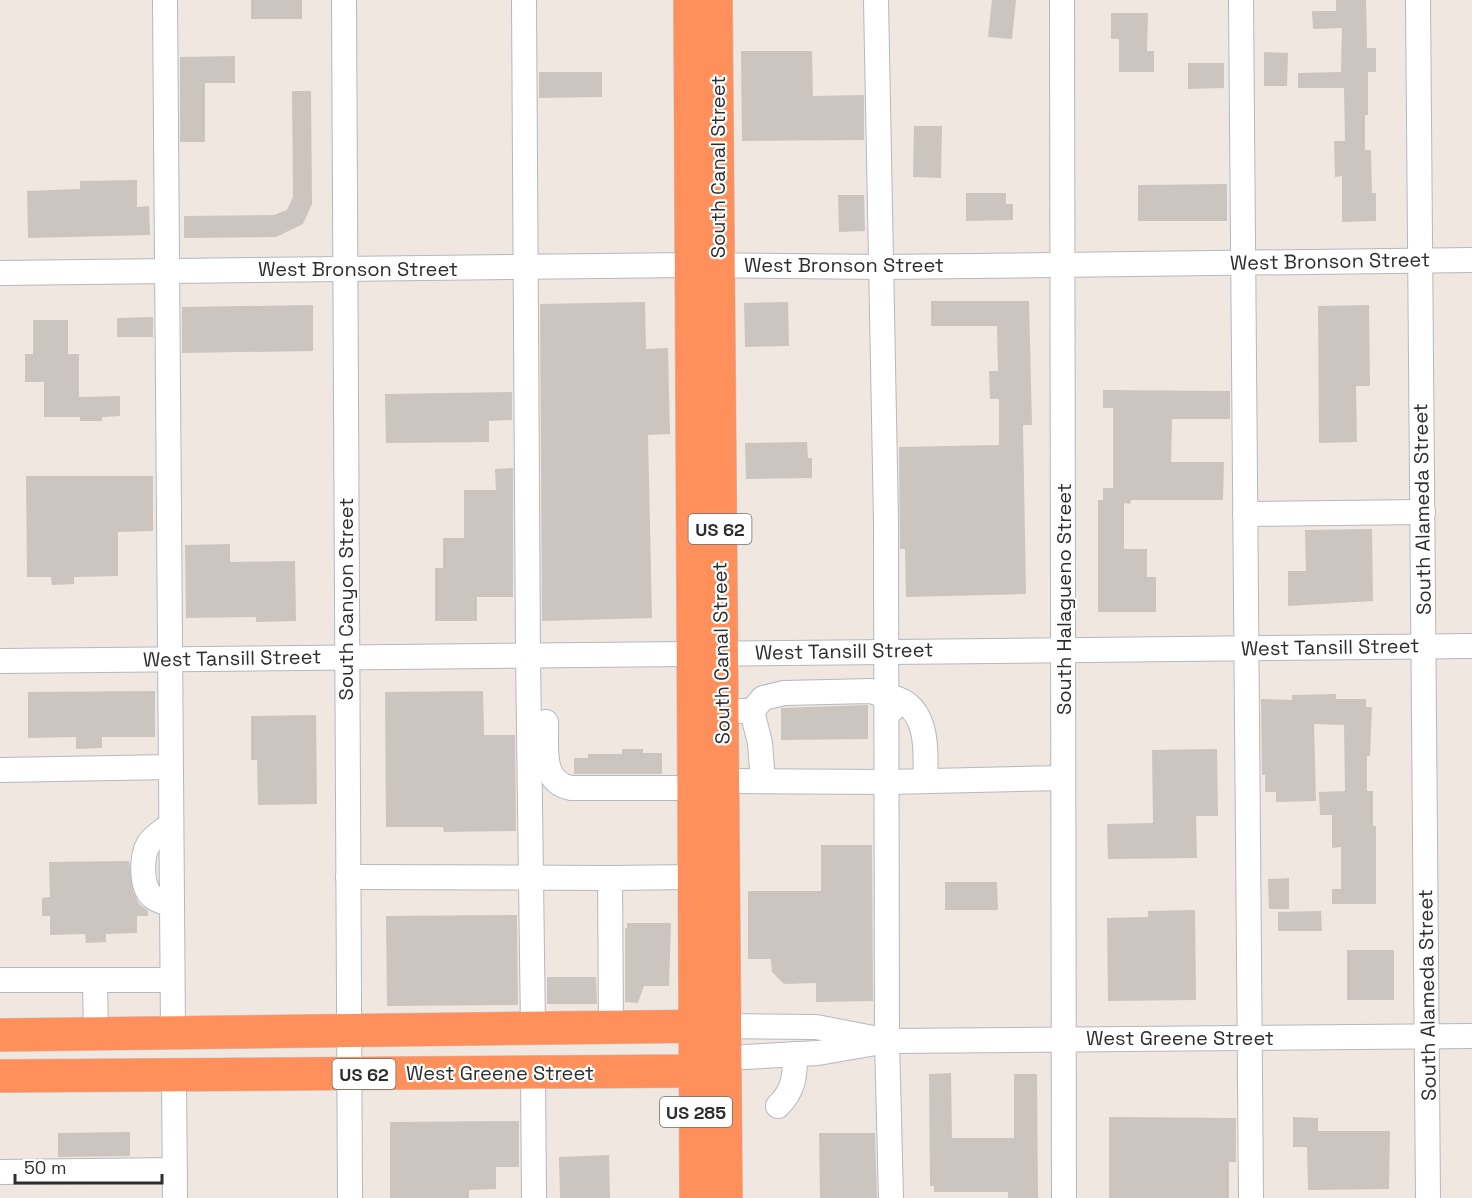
<svg xmlns="http://www.w3.org/2000/svg" width="1472" height="1198" viewBox="0 0 1472 1198" font-family="'Space Grotesk',sans-serif">
<style>
.building{fill:#cbc4bf}
.lines{fill:none;stroke-linecap:round;stroke-linejoin:round}
.minor-casing{stroke:#b4b8c2;stroke-width:26}
.highway-casing{stroke:#c9c9c9;stroke-width:34}
.minor{stroke:#fff;stroke-width:24}
.highway{stroke:#ff905c;stroke-width:33}
.labels{text-anchor:middle;dominant-baseline:central;stroke-width:4.5;stroke-linejoin:round;paint-order:stroke}
.shield{fill:#fff;stroke:#6d6d6d;stroke-width:1.5}
.shield-label{font-size:18px;font-weight:bold;fill:#2e2e2e}
.street-label{font-size:20px;fill:#2e2e2e;stroke:#fff}
</style>
<rect width="100%" height="100%" fill="#f0e7e0"/>
<!-- building -->
<g class="building">
<rect x="251" y="0" width="51" height="19"/>
<path d="M992 0H1016L1012 39 988 37Z"/>
<path d="M1336 0H1366L1367 48H1376V72H1368V115H1365V150H1371L1372 193H1376V221L1342 222V176L1335 177 1334 141H1345L1344 88H1298V73L1341 72 1342 28 1313 29 1312 11H1336Z"/>
<path d="M1111 13H1148L1147 51H1154V72H1119V39H1111Z"/>
<path d="M741 51H812L813 96 864 95V140L742 141Z"/>
<path d="M1264 52 1288 53 1287 86H1264Z"/>
<path d="M235 56V83H205V142H180V57Z"/>
<path d="M1188 63H1224V88L1188 89Z"/>
<path d="M539 72H602V97L539 98Z"/>
<path d="M292 91H311L312 204 303 224 276 237 184 238V216L274 215 287 210 293 197Z"/>
<path d="M914 126H942L941 178 913 177Z"/>
<path d="M137 180V207L149 206 150 235 28 238 27 191 80 189V181Z"/>
<path d="M1227 184V221H1138V185Z"/>
<path d="M966 193H1006V204H1013V220L966 221Z"/>
<path d="M838 195H864L865 231 839 232Z"/>
<path d="M931 301H1029L1032 425H1023L1026 594 906 597 905 549H900L899 447 999 445V399H990L989 371H998L997 326H931Z"/>
<path d="M645 302 646 349 668 348 670 434 648 435 652 618 542 621 540 304Z"/>
<path d="M788 302 789 346 745 347 744 303Z"/>
<path d="M313 305V351L182 353V307Z"/>
<path d="M1369 305 1370 386H1356L1357 442 1319 443 1318 306Z"/>
<path d="M153 317V337H117V318Z"/>
<path d="M33 320H68V354H79V397L120 396V416L102 417V421H80V417H44V382H25V354H33Z"/>
<path d="M1103 390 1230 391V419H1172L1171 462H1224L1223 500H1131L1130 504 1124 503V549H1147V577H1156V612H1098V500H1103V488H1113V408H1103Z"/>
<path d="M512 392V420L489 421V442L386 443 385 394Z"/>
<path d="M807 442 808 458H812V478L746 479 745 443Z"/>
<path d="M513 468V597H477V621H435V568H443V538H464V490H496L495 469Z"/>
<path d="M26 476H153V531L118 532V576L74 577V584L52 585 51 577H27Z"/>
<path d="M1372 529 1373 601 1288 606V571H1306L1305 530Z"/>
<path d="M230 544V562L295 561 296 621 256 622V617L186 618 185 545Z"/>
<path d="M155 691V737H102V748L76 749V737L28 738V692Z"/>
<path d="M483 691 484 735H515L516 831 444 832 443 827H386L385 692Z"/>
<path d="M1336 694V699H1366V707H1372L1370 756H1367V791H1373V826H1376V904H1332V889H1341V847L1332 848V815H1320L1319 792 1345 791 1344 725 1314 724 1316 801 1276 802V792H1265V775H1262L1261 699 1292 700V695Z"/>
<path d="M868 705V739L781 740V708Z"/>
<path d="M316 715 317 804 258 805 257 760H251V716Z"/>
<path d="M622 749H643V753H662V774H574V758H588V754H622Z"/>
<path d="M1217 749 1218 816H1196L1197 858 1108 859 1107 824 1153 823 1152 750Z"/>
<path d="M821 845H872L873 1001 816 1002V983L784 984 772 972 771 959H748V891H821Z"/>
<path d="M129 861 133 891 139 904 148 911V916H137V933L106 934V942L86 943 85 934 50 935V916H42V898L50 897 49 862Z"/>
<path d="M1289 878V909H1269L1268 879Z"/>
<path d="M945 882H997L998 910H945Z"/>
<path d="M1195 910 1196 1000 1108 1001 1107 918 1148 917V911Z"/>
<path d="M1321 911 1322 931H1278V912Z"/>
<path d="M517 915 518 1005 387 1006 386 916Z"/>
<path d="M627 923H671L669 986H644L638 1003 625 1002V928H627Z"/>
<rect x="1347" y="950" width="47" height="50"/>
<path d="M547 977H596L597 1004H547Z"/>
<path d="M951 1073 952 1138H1014V1074H1037L1038 1198H1008V1192H934V1186H930L929 1074Z"/>
<path d="M1109 1117 1236 1118V1162H1229V1198H1109Z"/>
<path d="M1293 1117 1318 1118V1131H1390L1389 1189 1308 1190 1307 1147H1293Z"/>
<path d="M519 1121V1167H496V1189L469 1190V1198H390V1122Z"/>
<path d="M130 1132V1156L58 1157V1133Z"/>
<path d="M819 1133H875L877 1198H820Z"/>
<path d="M609 1155 610 1198H560L559 1157Z"/>
</g>
<g class="lines">
<defs>
<g id="minor">
<path d="M165 0 173 1032"/>
<path d="M344 0 350 1198"/>
<path d="M524 0 528 655 533 1029"/>
<path d="M876 0 886 521 887 1041 891 1198"/>
<path d="M1062 0 1064 1198"/>
<path d="M1241 0 1251 1198"/>
<path d="M1418 0 1428 1198"/>
<path d="M0 273 691 265 882 267 1472 260"/>
<path d="M1245 514 1423 512"/>
<path d="M0 661 1472 646"/>
<path d="M885 696C928 701 927 746 925 780"/>
<path d="M723 711H752L763 698 784 693 871 691 885 696 893 709"/>
<path d="M752 711 760 743 763 781"/>
<path d="M546 722C547 748 540 782 571 788H694"/>
<path d="M0 770 170 767"/>
<path d="M722 781 888 782 1063 778"/>
<path d="M171 824C164 830 154 836 149 843 141 856 140 889 154 898 159 901 166 903 172 905"/>
<path d="M348 877 610 878"/>
<path d="M0 980H172"/>
<path d="M95 981 96 1033"/>
<path d="M724 1026 816 1027 873 1038"/>
<path d="M611 1027 610 878 694 877"/>
<path d="M725 1058 818 1053 887 1041 1472 1036"/>
<path d="M533 1073 534 1198"/>
<path d="M174 1074 175 1198"/>
<path d="M778 1106C794 1090 795 1077 795 1054"/>
<path d="M0 1172 175 1170"/>
</g>
<g id="highway">
<path d="M690 0 696 1198"/>
<path d="M716 0 726 1198"/>
<path d="M0 1035 716 1026"/>
<path d="M0 1076 696 1071 715 1062"/>
</g>
</defs>
<!-- minor casing -->
<use href="#minor" class="minor-casing"/>
<!-- highway casing -->
<use href="#highway" class="highway-casing"/>
<!-- minor -->
<use href="#minor" class="minor"/>
<!-- highway -->
<use href="#highway" class="highway"/>
</g>
<g class="labels">
<!-- shield labels -->
<g class="shield">
<rect x="688.5" y="514" width="63" height="30" rx="4.5"/>
<rect x="332.5" y="1059" width="63" height="30" rx="4.5"/>
<rect x="660" y="1097" width="72" height="30" rx="4.5"/>
</g>
<g class="shield-label">
<text x="720" y="529">US 62</text>
<text x="364" y="1074">US 62</text>
<text x="696" y="1112">US 285</text>
</g>
<!-- street labels -->
<g class="street-label">
<text transform="translate(718 167) rotate(-90)">South Canal Street</text>
<text transform="translate(1330 261) rotate(-1)">West Bronson Street</text>
<text x="844" y="265">West Bronson Street</text>
<text x="358" y="269">West Bronson Street</text>
<text transform="translate(1422 509) rotate(-91)">South Alameda Street</text>
<text transform="translate(346 599) rotate(-90)">South Canyon Street</text>
<text transform="translate(1064 599) rotate(-90)">South Halagueno Street</text>
<text transform="translate(1330 647) rotate(-1)">West Tansill Street</text>
<text transform="translate(844 651) rotate(-1)">West Tansill Street</text>
<text transform="translate(721 653) rotate(-91)">South Canal Street</text>
<text transform="translate(232 658) rotate(-1)">West Tansill Street</text>
<text transform="translate(1427 995) rotate(-91)">South Alameda Street</text>
<text x="1180" y="1038">West Greene Street</text>
<text x="500" y="1073">West Greene Street</text>
</g>
</g>
<!-- scale -->
<path d="M15 1174v9h147v-9" fill="none" stroke="#2e2e2e" stroke-width="3"/>
<text x="24" y="1174" font-size="18" fill="#2e2e2e" stroke="#ffffff" stroke-width="4.5" paint-order="stroke">50 m</text>
</svg>
